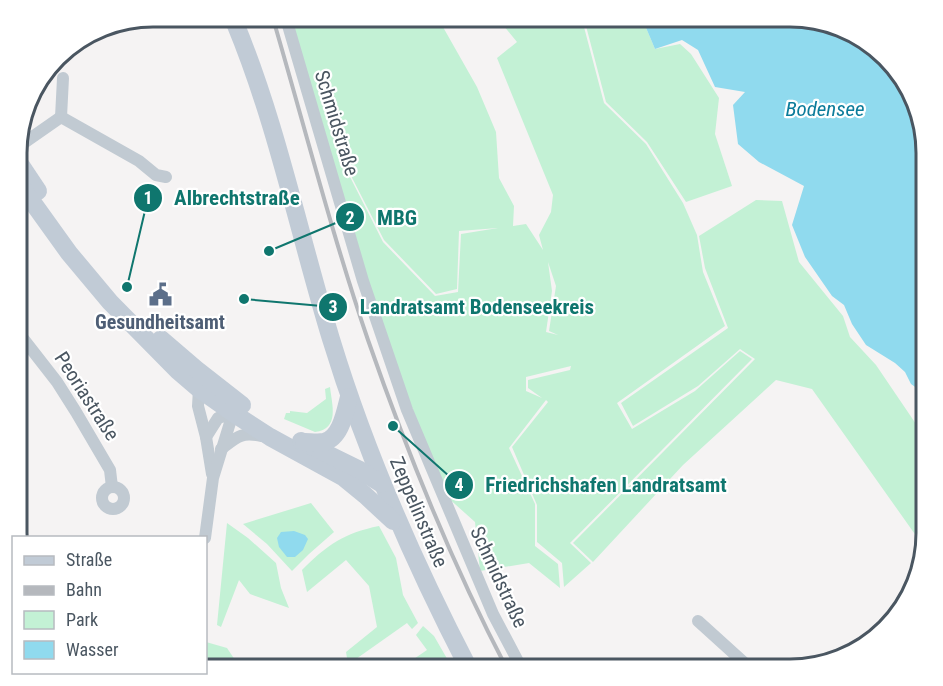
<svg xmlns="http://www.w3.org/2000/svg" width="943" height="686" viewBox="0 0 943 686" font-family="'Roboto Condensed',sans-serif">
<style>
.green{fill:#c3f1d5;fill-rule:evenodd}
.water{fill:#90daee}
.lines{fill:none;stroke-linecap:round;stroke-linejoin:round}
.street{stroke:#c1cad2;stroke-width:12}
.secondary{stroke:#c1cbd6;stroke-width:18}
.rail{stroke:#b5b8bd;stroke-width:4}
.labels{text-anchor:middle;dominant-baseline:central;stroke-width:4.5;stroke-linejoin:round;paint-order:stroke}
.street-label{font-size:20px;fill:#4a5661;stroke:#fff}
.service-label{font-size:20px;font-weight:bold;fill:#4e5e75;stroke:#fff}
.water-label{font-size:21px;font-style:italic;fill:#0c7c9b;stroke:#fff}
.rim{fill:none;stroke:#4a5661;stroke-width:3}
.leader{fill:none;stroke:#0f766e;stroke-width:2}
.callout-dot{fill:#0f766e;stroke:#fff;stroke-width:2}
.mark-label{font-size:18px;text-anchor:middle;font-weight:bold;fill:#fff}
.callout-label{font-size:21px;text-anchor:middle;font-weight:bold;fill:#0f766e;stroke:#fff;stroke-width:4.5;stroke-linejoin:round;paint-order:stroke}
</style>
<rect width="100%" height="100%" fill="#f5f3f3"/>
<!-- green -->
<g class="green">
<path d="M656 18 644 23 655 49 680 44 691 54 719 98 715 134 732 186 686 202 647 142 606 102 586 26 581 19Z"/>
<path d="M578 19 584 27 604 103 646 144 683 203 697 235 703 272 725 326 617 403 632 429 695 391 740 351 752 359 570 543 591 563 564 587 562 563 537 542V505L512 447 548 402 546 400 509 448 535 504V546L558 564 560 588 529 563 480 571 475 522 446 496 346 237 288 22 439 20 477 87 496 132 499 178 514 206 513 226 526 224 543 250 539 235 551 212 553 195 497 58 517 42 499 20ZM327 94 347 168 384 240 436 294 457 289 459 231 498 228 461 234 458 292 435 296 383 242 346 169ZM548 262 556 286 549 331 558 335 546 332 552 291ZM571 366 570 370 528 380V388L542 398 526 391V377Z"/>
<path d="M756 200 782 201 799 262 843 316 850 337 876 365 916 424 926 446V541L924 547 812 389 776 380 683 465 593 562 573 543 755 359 740 349 698 386 633 426 621 403 728 328 705 268 699 236Z"/>
<path d="M330 387C332 405 340 429 315 432L284 419 286 413H290V411L307 413 326 399 325 389Z"/>
<path d="M311 503 334 532 309 554 292 571 267 544 243 524Z"/>
<path d="M227 523 248 538 276 563 281 588 289 608 250 594 239 580 221 627 217 625Z"/>
<path d="M379 526 396 558 403 595 418 623 412 629 407 623 356 659V662L348 664 346 652 377 627 369 586 346 560 307 592 302 570C327 545 344 533 379 526Z"/>
<path d="M423 626 434 636 453 669H419L415 664 408 669H399L427 650 416 635Z"/>
<path d="M206 642 227 648 241 669H206Z"/>
</g>
<!-- water -->
<g class="water">
<path d="M798 17 873 45 912 93 926 145V415L918 389 911 384 905 372 895 363 866 345 852 324 844 305 832 296 805 257 792 225 804 186 759 162 738 144 733 105 745 92 715 87 698 50 682 40 655 49 644 23 656 18Z"/>
<path d="M294 531 305 535 308 539 303 550 295 557H287L279 547 277 538 281 532Z"/>
</g>
<g class="lines">
<!-- street -->
<g class="street">
<path d="M287 22 363 281 407 410 493 614 522 669"/>
<path d="M61 117 63 78"/>
<path d="M18 147 61 117 139 161 156 175 166 177"/>
<path d="M18 332 57 382 76 412 110 470 112 487"/>
<path d="M199 389 198 406 206 437 212 474"/>
<path d="M221 449C238 436 241 432 262 436"/>
<circle cx="113" cy="498" r="11"/>
<path d="M205 538 213 478 233 413 218 418 206 437"/>
<path d="M698 621 751 669"/>
</g>
<!-- secondary -->
<g class="secondary">
<path d="M235 23C277 124 299 234 331 339 366 454 414 563 469 669"/>
<path d="M18 161 38 191"/>
<path d="M18 182 69 253 110 302 178 371 199 389 233 413 270 437 343 477 365 495 393 521"/>
<path d="M161 339 196 369 242 405"/>
<path d="M301 441 358 469 382 484"/>
<path d="M304 442C310 442 318 443 324 442 341 438 345 412 349 397"/>
</g>
<!-- rail -->
<path class="rail" d="M274 22C305 128 332 235 368 340 407 452 452 564 507 669"/>
</g>
<!-- icons -->
<defs>
<symbol id="civic-bare" viewBox="-9 -9 18 18"><path d="M-.6-6.5H3V-4.5H.6V-3L4-1V1h2V6H-6V1h2V-1L-.6-3ZM-1.2 2.5V6h2.4V2.5Z" fill="#5c6f8a" stroke="#fff" stroke-width="2.5" paint-order="stroke"/></symbol>
</defs>
<g fill-rule="evenodd">
<use href="#civic-bare" x="144" y="278" width="33" height="33"/>
</g>
<g class="labels">
<!-- street labels -->
<g class="street-label">
<text transform="translate(337 123) rotate(73)">Schmidstraße</text>
<text transform="translate(87 396) rotate(57)">Peoriastraße</text>
<text transform="translate(419 512) rotate(67)">Zeppelinstraße</text>
<text transform="translate(499 577) rotate(65)">Schmidstraße</text>
</g>
<!-- service labels -->
<g class="service-label">
<text x="160" y="322">Gesundheitsamt</text>
</g>
<!-- water labels -->
<g class="water-label">
<text x="825" y="109">Bodensee</text>
</g>
</g>
<!-- crop -->
<path d="M0 0H943V686H0ZM153 27H790A126 126 0 0 1 916 153V533A126 126 0 0 1 790 659H153A126 126 0 0 1 27 533V153A126 126 0 0 1 153 27Z" fill="#fff" fill-rule="evenodd"/>
<path class="rim" d="M153 27H790A126 126 0 0 1 916 153V533A126 126 0 0 1 790 659H153A126 126 0 0 1 27 533V153A126 126 0 0 1 153 27Z"/>
<!-- callouts -->
<path class="leader" d="M127 287L148 198M269 251L350 217M244 299L333 307M393 426L459 485"/>
<g class="callout-dot">
<circle cx="127" cy="287" r="6"/>
<circle cx="269" cy="251" r="6"/>
<circle cx="244" cy="299" r="6"/>
<circle cx="393" cy="426" r="6"/>
<circle cx="148" cy="198" r="15"/>
<circle cx="350" cy="217" r="15"/>
<circle cx="333" cy="307" r="15"/>
<circle cx="459" cy="485" r="15"/>
</g>
<g class="mark-label">
<text x="148" y="204">1</text>
<text x="350" y="224">2</text>
<text x="333" y="313">3</text>
<text x="459" y="491">4</text>
</g>
<g class="callout-label">
<text x="237" y="205">Albrechtstraße</text>
<text x="397" y="225">MBG</text>
<text x="477" y="314">Landratsamt Bodenseekreis</text>
<text x="606" y="492">Friedrichshafen Landratsamt</text>
</g>
<!-- legend -->
<rect x="12" y="536" width="195" height="138" fill="#ffffff" stroke="#b7bbc0" stroke-width="1.5"/>
<rect x="24" y="556" width="30" height="9" fill="#c1cbd6" stroke="#b7bbc0" stroke-width="1.5"/>
<text x="66" y="566" font-size="18" fill="#4a5661">Straße</text>
<rect x="24" y="586" width="30" height="9" fill="#b5b8bd" stroke="#b7bbc0" stroke-width="1.5"/>
<text x="66" y="596" font-size="18" fill="#4a5661">Bahn</text>
<rect x="24" y="611" width="30" height="18" fill="#c3f1d5" stroke="#b7bbc0" stroke-width="1.5"/>
<text x="66" y="626" font-size="18" fill="#4a5661">Park</text>
<rect x="24" y="641" width="30" height="18" fill="#90daee" stroke="#b7bbc0" stroke-width="1.5"/>
<text x="66" y="656" font-size="18" fill="#4a5661">Wasser</text>
</svg>
